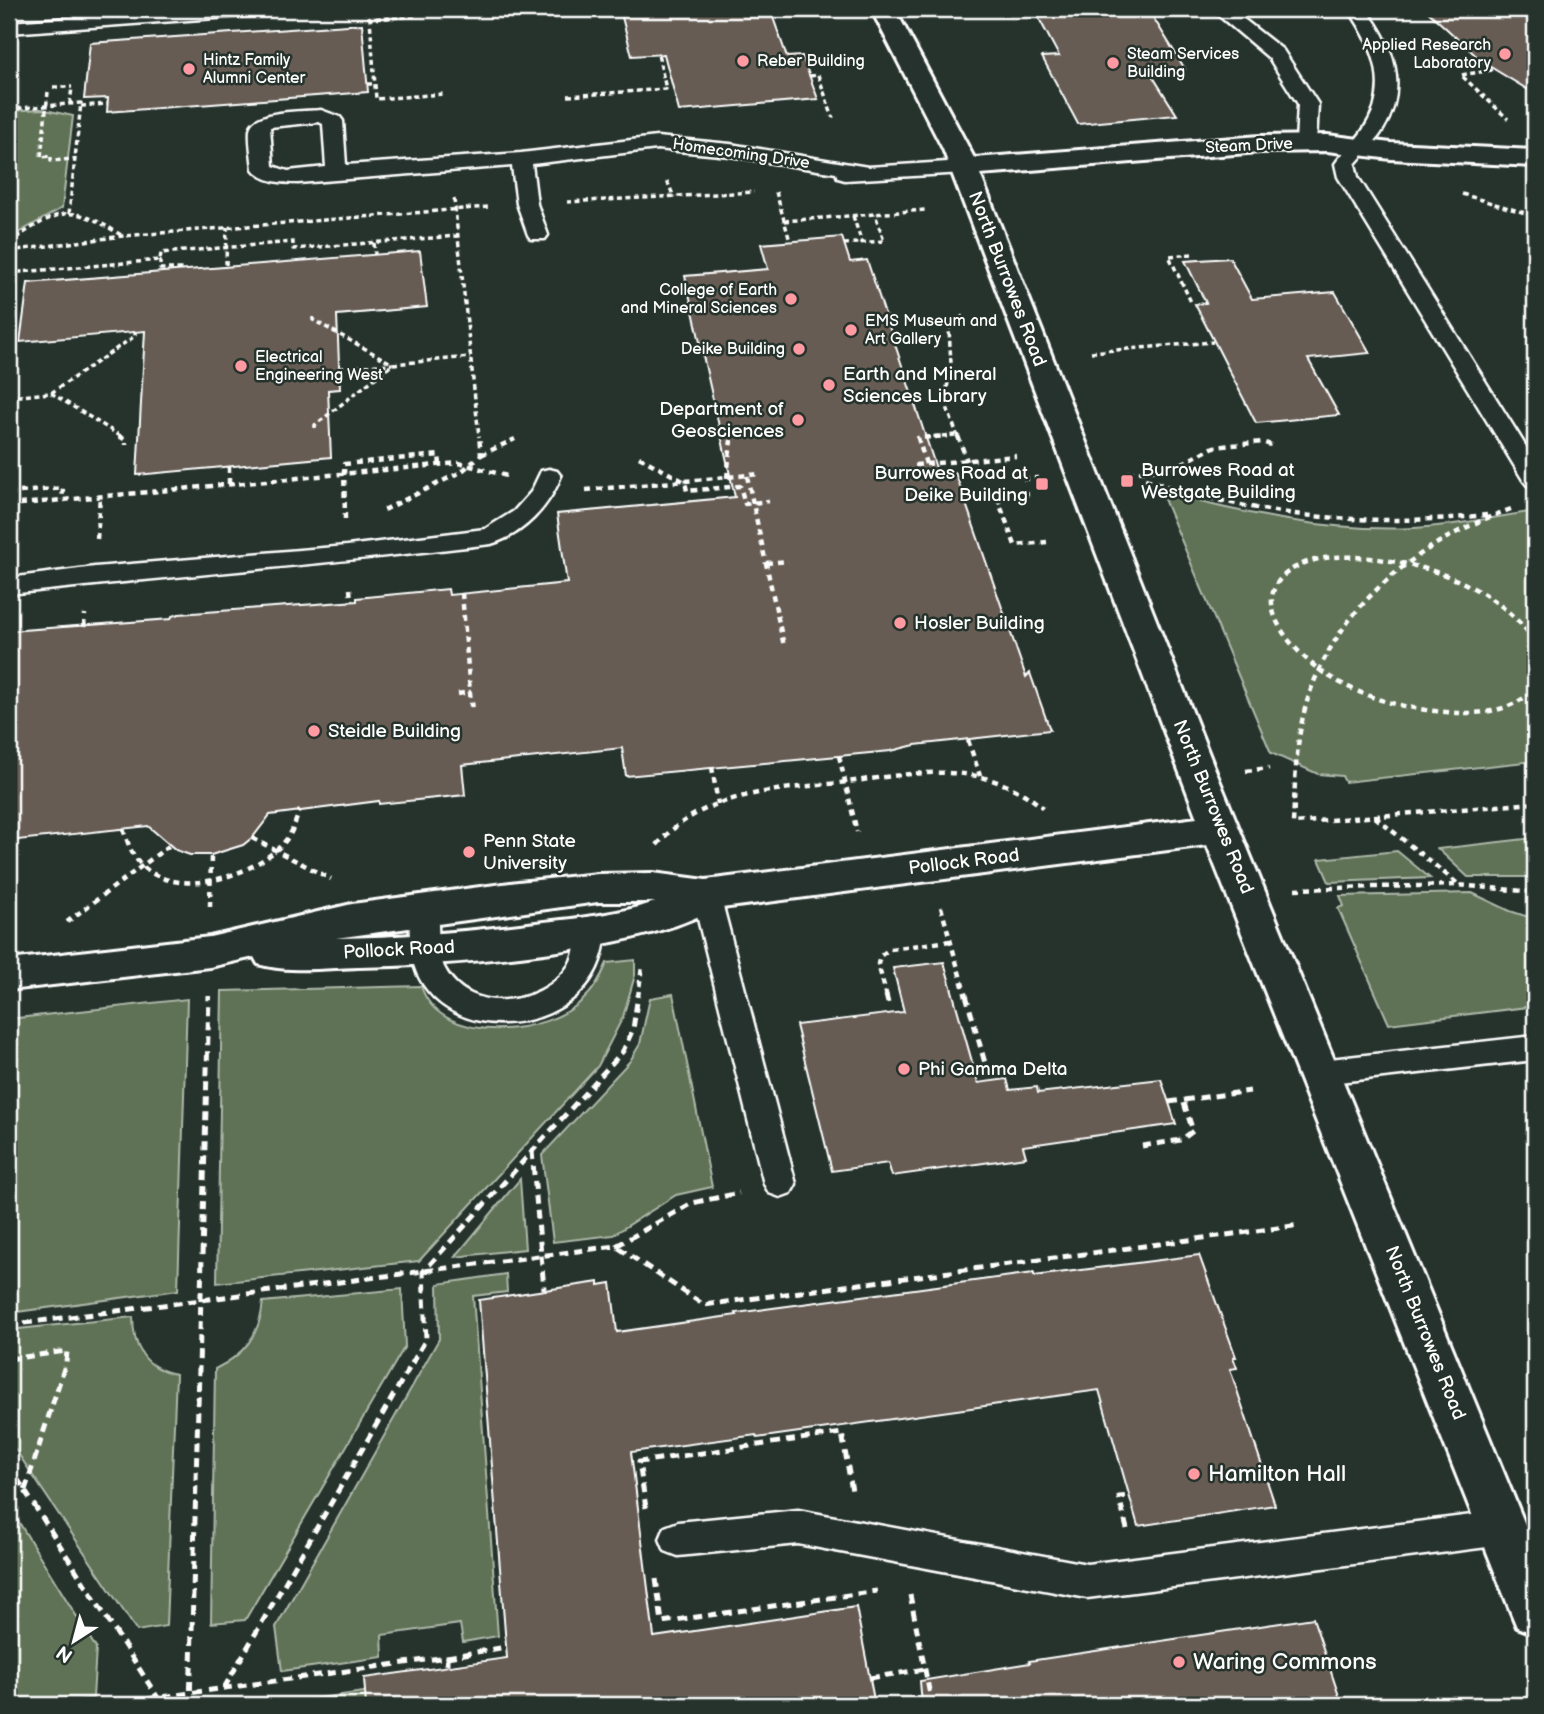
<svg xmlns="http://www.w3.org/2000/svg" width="1544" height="1714" viewBox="0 0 1544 1714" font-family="'Balsamiq Sans',sans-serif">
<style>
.green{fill:#5e7255;stroke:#aeb8aa;stroke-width:2}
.building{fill:#665b53;stroke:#fff;stroke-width:2}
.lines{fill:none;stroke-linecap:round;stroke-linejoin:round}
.service-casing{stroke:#fff;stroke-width:5}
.minor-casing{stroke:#fff;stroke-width:6}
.path-far2{stroke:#fff;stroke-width:3.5;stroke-dasharray:5 3.5;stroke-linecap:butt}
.path-far1{stroke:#fff;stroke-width:4.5;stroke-dasharray:6 5;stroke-linecap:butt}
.path{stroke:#fff;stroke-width:5;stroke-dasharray:9 6;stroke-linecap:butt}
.service{fill:#26332d;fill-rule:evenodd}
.minor{fill:#26332d;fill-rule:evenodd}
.poi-dot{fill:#ff9aa2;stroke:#26332d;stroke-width:2.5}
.labels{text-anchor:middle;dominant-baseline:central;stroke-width:5;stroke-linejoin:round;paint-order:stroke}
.far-poi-label{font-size:16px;fill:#fff;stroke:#26332d;text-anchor:start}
.far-street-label{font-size:16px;fill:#fff;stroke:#26332d}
.street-label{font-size:19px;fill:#fff;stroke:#26332d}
.poi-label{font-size:19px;fill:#fff;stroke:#26332d;text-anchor:start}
.near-poi-label{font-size:23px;fill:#fff;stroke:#26332d;text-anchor:start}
</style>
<rect width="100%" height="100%" fill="#26332d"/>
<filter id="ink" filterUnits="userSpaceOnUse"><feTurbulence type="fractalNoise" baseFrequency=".0143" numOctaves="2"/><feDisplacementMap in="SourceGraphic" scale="14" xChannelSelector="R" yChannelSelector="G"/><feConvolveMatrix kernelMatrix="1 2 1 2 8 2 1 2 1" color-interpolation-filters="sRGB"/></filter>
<g filter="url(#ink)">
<!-- green -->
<g class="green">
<path d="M41 109 73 116 62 208 9 238V111Z"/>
<path d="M1161 492C1244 514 1327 532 1414 528 1454 526 1495 517 1535 511V761L1345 782 1342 776 1318 774 1271 753Z"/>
<path d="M1535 838V877H1468L1438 849Z"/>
<path d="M1397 851 1430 878 1329 882 1319 859Z"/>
<path d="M1472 893 1510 911 1535 919V1006L1389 1024 1338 908 1344 906 1340 896Z"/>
<path d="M635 960V975L623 1017 598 1066 419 1261 217 1283 222 991 421 986C440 1047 547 1036 584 999 595 989 601 977 607 963Z"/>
<path d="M673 994 712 1187 676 1195 613 1235 553 1242 542 1155 630 1061 640 1044 650 998Z"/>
<path d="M187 999 178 1290 9 1313V1019Z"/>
<path d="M520 1179 525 1249 455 1257Z"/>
<path d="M506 1274 507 1292 473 1296 498 1636 463 1642 460 1624 382 1635 383 1657 282 1671 276 1627 439 1339 438 1284Z"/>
<path d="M402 1289 405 1346 245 1620 211 1623 215 1369C244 1355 260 1335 263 1302Z"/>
<path d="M133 1317C133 1347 144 1368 176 1374L166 1626 137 1631 9 1440V1330Z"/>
<path d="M9 1506 96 1648 93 1698 42 1705H9Z"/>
<path d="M372 1691 373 1705H267Z"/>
</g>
<!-- building -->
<g class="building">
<path d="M620 9H770L787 57 802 56 818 99 679 111 664 54 632 56Z"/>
<path d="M1034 9H1148L1185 69 1150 72 1177 115 1078 124 1042 57 1059 56Z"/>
<path d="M1425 9H1535V94L1484 63Z"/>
<path d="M362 24 368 92 107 112 108 98 84 99 90 43Z"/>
<path d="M842 237 850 262 867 260 938 474 955 472 1026 677 1030 673 1050 730 915 745 891 751 626 776 622 748 462 765 465 795 379 804V801L270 815 253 837 243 845 211 855H190L176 850 148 826 9 841V631L171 619 172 616 179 614 357 601V598L448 589 449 595 567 583 557 514 735 497 685 276 768 269 761 244Z"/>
<path d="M420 251 427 307 337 315 340 389 328 390 331 457 137 475 145 331 20 342 28 283Z"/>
<path d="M1230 258 1252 299 1335 292 1370 353 1308 359 1339 415 1256 423 1195 304 1206 303 1185 261Z"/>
<path d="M944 962 978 1083 1007 1079 1010 1090 1037 1087 1038 1093 1161 1079 1176 1124 1023 1146 1026 1157 892 1176 888 1163 832 1171 796 1025 904 1012 893 968Z"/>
<path d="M1199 1255 1236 1357H1233L1237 1368 1230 1369 1275 1505 1138 1526 1099 1390 757 1438 756 1435 631 1452 654 1637 856 1607 875 1705H366L364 1678 507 1658 479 1300 599 1282V1285L611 1283 617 1332 737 1315 736 1313 1034 1273V1276Z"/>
<path d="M1313 1618 1342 1705H922L920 1681 1030 1663 1029 1661Z"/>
</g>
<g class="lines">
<defs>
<g id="service">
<path d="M199 9H280L271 14 9 33V22Z"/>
<path d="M1211 9H1231L1283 50 1318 104 1316 143 1313 147H1299L1296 143 1298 104 1269 58Z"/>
<path d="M1348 9H1366C1394 46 1409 87 1383 130 1375 143 1364 153 1355 164L1358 177 1535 461V487L1527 485 1523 480 1338 177 1335 164C1343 152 1355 142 1363 130 1392 88 1374 46 1348 9Z"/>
<path d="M321 110 340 117 343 121 346 165 521 153 657 137 730 144 868 167 964 161 971 163 974 167 971 171 964 173 845 180 838 178 836 173 730 156 657 149 532 164 537 204 548 235 545 239H531L528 235 517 204 512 166 298 183C282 183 263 182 253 169 252 157 249 142 250 130 253 109 304 112 321 110ZM319 122 323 124 326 167 288 171 273 166 270 127Z"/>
<path d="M549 469 557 471 561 476C550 506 523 535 491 544 331 564 169 576 9 594V578L95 567 347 546 485 529 514 511 531 492 541 471Z"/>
<path d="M706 884 716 888 720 895 796 1184 791 1193 780 1197 769 1193 764 1184 692 895 696 888Z"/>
<path d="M423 899 433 902 437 910C439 928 437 953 445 969 470 1016 543 1006 569 965 577 952 574 936 581 923L591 920 601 923C607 933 605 943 602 954 581 1034 452 1050 417 973 409 954 410 931 409 910L413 902Z"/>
<path d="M1535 1036V1060L1321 1084 1310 1081 1306 1072 1310 1063 1321 1060Z"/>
<path d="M798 1510 1087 1564 1503 1511 1516 1516 1521 1528 1516 1540 1503 1545 1087 1598 798 1544 678 1556 665 1551 660 1539 665 1527 678 1522Z"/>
</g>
<path id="minor" d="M871 9H895L974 158 1260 136 1327 135 1391 143 1535 150V166L1391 159 1327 151 1260 152 980 174 1218 777 1535 1549V1634L1517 1627 1510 1610 1207 845 714 909C661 936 602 945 544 953 483 961 421 966 358 967 326 968 289 973 258 964L254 957 210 967 9 990V960L210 937 352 904 518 882 598 874 653 873 706 880 1197 818 943 149ZM598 902H655C619 914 582 918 544 922 475 931 406 937 336 938Z"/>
</defs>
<!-- service casing -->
<use href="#service" class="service-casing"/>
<!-- minor casing -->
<use href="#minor" class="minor-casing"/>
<!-- path-far2 -->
<g class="path-far2">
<path d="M364 9 370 19"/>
<path d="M457 13 522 9"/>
<path d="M415 16 370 19 376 99 443 94"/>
<path d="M1433 47 1462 43"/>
<path d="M1492 70 1461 75 1508 119"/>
<path d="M810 76 818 75 833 118"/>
<path d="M367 84H375"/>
<path d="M53 87H72"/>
<path d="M48 92 41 157 51 156V161L74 159"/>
<path d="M568 96 666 89 658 54"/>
<path d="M70 104 72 87"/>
<path d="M81 106 108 104"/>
<path d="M9 109 81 103 69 214"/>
<path d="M667 181 674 197"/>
<path d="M776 192 790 241"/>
<path d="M1462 194 1535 216"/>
<path d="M454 199 479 437"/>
<path d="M567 202 754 192"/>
<path d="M853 216 862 243"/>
<path d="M784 221 925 210"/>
<path d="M9 242C59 211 68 201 121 235"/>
<path d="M374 243 375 254"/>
<path d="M844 244 884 241 875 214"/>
<path d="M9 251 123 236 488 207"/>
<path d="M1192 254 1169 256 1192 304"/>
<path d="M160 260V269H183"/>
<path d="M226 265 227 227"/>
<path d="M9 273 160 260 161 253 293 242V249L457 236"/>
<path d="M313 317V320L393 364"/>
<path d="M9 340 12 319"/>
<path d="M1091 352 1213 342"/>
<path d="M339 368 392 364"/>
<path d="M51 393 122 437"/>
<path d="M9 397 51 393 135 336V332"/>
<path d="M315 428V425L393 364 470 357"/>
<path d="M925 437 957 435"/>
<path d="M958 437 948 410 946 395 951 363 949 329 951 324 963 316"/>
</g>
<!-- path-far1 -->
<g class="path-far1">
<path d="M119 436 126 440V445"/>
<path d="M958 436 967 461"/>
<path d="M481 455 515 439"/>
<path d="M639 457 685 482 687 491 740 486 745 504 769 501"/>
<path d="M926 464 918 438 948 436"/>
<path d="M915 465 1016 456"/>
<path d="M229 467V484"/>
<path d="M1128 473 1173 468 1214 447 1262 442 1274 446"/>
<path d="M747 476 784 646"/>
<path d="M727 478 731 440"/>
<path d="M1023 479 1038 478"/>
<path d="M1145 479C1261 518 1366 527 1487 515"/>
<path d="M586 490 760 474"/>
<path d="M9 493 63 488 62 500"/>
<path d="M1029 494 997 497 1015 545 1047 542"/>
<path d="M9 505 459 463 507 476"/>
<path d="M1511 509C1413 543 1325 615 1302 721 1295 755 1295 789 1293 823L1535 803"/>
<path d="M384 510 461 472 481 455 479 436"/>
<path d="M345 519 344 464 439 455 440 465"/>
<path d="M97 539 100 496"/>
<path d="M766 563 788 561"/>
<path d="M350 589 351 601"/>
<path d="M462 593 471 705 478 704"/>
<path d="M84 627 85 614"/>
<path d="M1535 641C1499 592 1444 569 1385 560 1357 556 1322 553 1296 567 1245 594 1286 644 1317 668 1353 695 1401 709 1446 712 1478 715 1510 713 1535 689"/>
<path d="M458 694 471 692"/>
<path d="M968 740 980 776"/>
<path d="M839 756 857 832"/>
<path d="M712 767 718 804"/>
<path d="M1246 771 1269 768"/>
<path d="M1375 817 1458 884"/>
<path d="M123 829C126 837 129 847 133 854 164 906 255 878 286 840 293 832 296 819 300 810"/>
<path d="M252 838 331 879"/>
<path d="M657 845C705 788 787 790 855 781 893 776 932 769 971 775 998 780 1022 790 1043 808"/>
<path d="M1295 889 1458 885 1535 892"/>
<path d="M210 907 211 855"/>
<path d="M941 907 966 997"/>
<path d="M67 922 170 845"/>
<path d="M638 997 642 966"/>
<path d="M887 997 878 964 880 956 890 949 950 941"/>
</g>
<!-- path -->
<g class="path">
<path d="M886 995 888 1003"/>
<path d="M966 995 990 1081"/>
<path d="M1169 1102 1250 1091"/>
<path d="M1142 1146 1181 1140 1193 1131 1183 1100"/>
<path d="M532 1151 544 1289"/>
<path d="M616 1246 692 1203 739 1193"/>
<path d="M9 1325 616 1246 704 1305 1300 1225"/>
<path d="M9 1359 67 1351 66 1362 25 1490"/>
<path d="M1531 1374 1535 1373"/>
<path d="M9 1466 158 1698"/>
<path d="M646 1508 639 1462 842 1433 852 1491"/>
<path d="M1127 1529 1119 1497 1130 1496"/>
<path d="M656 1579 662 1622 877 1591"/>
<path d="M910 1595 932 1705"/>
<path d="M447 1657 506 1647"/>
<path d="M870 1678 925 1669"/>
<path d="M224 1688 426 1339 423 1272 623 1051 633 1029 638 995"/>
<path d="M104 1705 447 1657V1667"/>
<path d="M190 1705 209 996"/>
</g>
<!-- service -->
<use href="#service" class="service"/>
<!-- minor -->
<use href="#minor" class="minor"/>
</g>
</g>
<!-- markers -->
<g class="poi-dot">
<circle cx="1505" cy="54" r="7"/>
<circle cx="743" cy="61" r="7"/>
<circle cx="1113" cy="63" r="7"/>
<circle cx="189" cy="69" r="7"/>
<circle cx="791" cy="299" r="7"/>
<circle cx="851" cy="330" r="7"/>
<circle cx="799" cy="349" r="7"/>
<circle cx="241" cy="366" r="7"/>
<circle cx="829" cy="385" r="7"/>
<circle cx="798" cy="420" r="7"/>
<rect x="1120" y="474" width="14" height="14" rx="3.5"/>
<rect x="1035" y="477" width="14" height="14" rx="3.5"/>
<circle cx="900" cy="623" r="7"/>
<circle cx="314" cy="731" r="7"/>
<circle cx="469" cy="852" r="7"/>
<circle cx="904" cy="1069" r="7"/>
<circle cx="1194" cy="1474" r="7"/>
<circle cx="1179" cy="1662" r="7"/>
</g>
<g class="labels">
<!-- far-poi labels -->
<g class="far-poi-label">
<text x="1491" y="45" text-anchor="end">Applied Research<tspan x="1491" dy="18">Laboratory</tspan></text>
<text x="1127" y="54">Steam Services<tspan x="1127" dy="18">Building</tspan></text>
<text x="203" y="60">Hintz Family<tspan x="203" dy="18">Alumni Center</tspan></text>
<text x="757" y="61">Reber Building</text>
<text x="777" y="290" text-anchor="end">College of Earth<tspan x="777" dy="18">and Mineral Sciences</tspan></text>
<text x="865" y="321">EMS Museum and<tspan x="865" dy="18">Art Gallery</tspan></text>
<text x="785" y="349" text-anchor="end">Deike Building</text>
<text x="255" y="357">Electrical<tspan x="255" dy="18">Engineering West</tspan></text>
</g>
<!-- far-street labels -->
<g class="far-street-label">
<text transform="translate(1249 146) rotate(-3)">Steam Drive</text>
<text transform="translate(741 154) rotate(8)">Homecoming Drive</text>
</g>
<!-- street labels -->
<g class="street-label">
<text transform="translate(1007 279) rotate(69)">North Burrowes Road</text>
<text transform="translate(1213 807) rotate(68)">North Burrowes Road</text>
<text transform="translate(964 862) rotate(-7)">Pollock Road</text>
<text transform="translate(399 950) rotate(-3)">Pollock Road</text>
<text transform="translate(1425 1333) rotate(68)">North Burrowes Road</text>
</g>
<!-- poi labels -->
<g class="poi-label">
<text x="843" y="374">Earth and Mineral<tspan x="843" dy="22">Sciences Library</tspan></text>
<text x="784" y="409" text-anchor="end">Department of<tspan x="784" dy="22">Geosciences</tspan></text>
<text x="1141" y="470">Burrowes Road at<tspan x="1141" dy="22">Westgate Building</tspan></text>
<text x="1028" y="473" text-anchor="end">Burrowes Road at<tspan x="1028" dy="22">Deike Building</tspan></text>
<text x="914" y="623">Hosler Building</text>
<text x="328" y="731">Steidle Building</text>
<text x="483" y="841">Penn State<tspan x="483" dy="22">University</tspan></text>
<text x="918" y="1069">Phi Gamma Delta</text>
</g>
<!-- near-poi labels -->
<g class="near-poi-label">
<text x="1208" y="1474">Hamilton Hall</text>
<text x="1193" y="1662">Waring Commons</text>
</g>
</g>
<!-- margin -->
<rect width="1544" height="1714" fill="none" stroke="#26332d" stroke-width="35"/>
<rect x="18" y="18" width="1509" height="1679" fill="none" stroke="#fff" stroke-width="2.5" filter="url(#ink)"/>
<!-- north arrow -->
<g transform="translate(74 1641) rotate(216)" stroke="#26332d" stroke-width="5" paint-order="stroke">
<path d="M0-5L12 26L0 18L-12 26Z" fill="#ffffff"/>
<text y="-10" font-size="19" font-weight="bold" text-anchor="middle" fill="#ffffff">N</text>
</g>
</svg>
